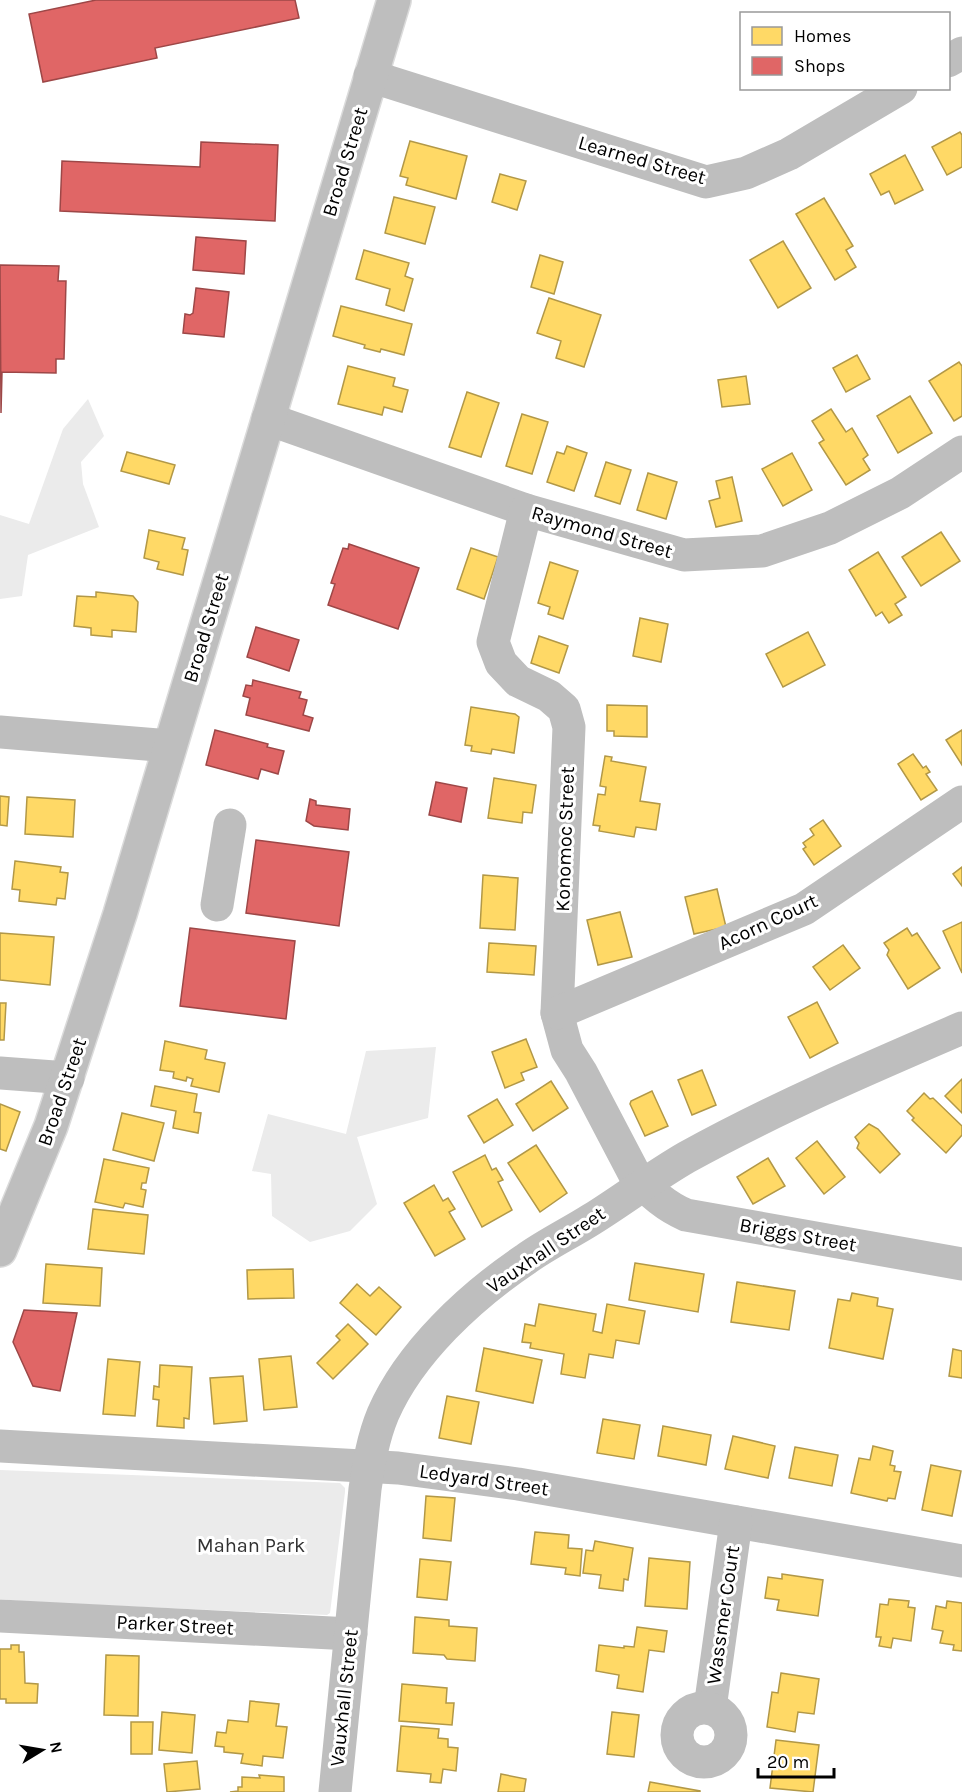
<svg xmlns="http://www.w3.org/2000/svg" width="962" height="1792" viewBox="0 0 962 1792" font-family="Karla,sans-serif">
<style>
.green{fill:#ebebeb}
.homes{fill:#ffd966;stroke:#b29847;stroke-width:1.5}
.shops{fill:#e06666;stroke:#9d4747;stroke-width:1.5}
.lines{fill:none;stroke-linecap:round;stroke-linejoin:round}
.major-casing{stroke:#dbdbdb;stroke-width:36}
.minor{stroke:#bebebe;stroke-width:33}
.major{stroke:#bebebe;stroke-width:33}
.labels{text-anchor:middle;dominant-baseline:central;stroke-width:6;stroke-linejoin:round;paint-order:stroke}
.street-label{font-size:20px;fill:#000;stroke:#fff}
.park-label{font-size:20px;fill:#323232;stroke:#fff}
</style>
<rect width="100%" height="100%" fill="#fff"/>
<!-- green -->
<g class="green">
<path d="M88 399 104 436 81 462 83 484 99 527 28 555 22 596 0 599V515L29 524 63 429Z"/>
<path d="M436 1047 428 1118 357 1137 377 1204 350 1231 310 1242 272 1216 271 1174 252 1171 268 1114 346 1134 366 1051Z"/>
<path d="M0 1470 340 1483 345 1488V1492L330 1613 327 1615 31 1602 0 1599Z"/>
</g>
<!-- homes -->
<g class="homes">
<path d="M960 132 962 135V167L947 175 932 147Z"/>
<path d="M410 141 467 156 456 199 406 185 408 178 400 176Z"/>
<path d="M905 155 923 190 895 204 889 191 881 195 870 174Z"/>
<path d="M500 174 526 181 517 210 492 202Z"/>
<path d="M394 197 435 207 425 244 385 233Z"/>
<path d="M824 198 853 246 846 250 856 267 835 280 796 214Z"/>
<path d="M783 241 811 288 778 308 750 260Z"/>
<path d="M364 250 409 263 405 276 413 279 404 311 386 305 390 289 356 279Z"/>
<path d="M540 255 563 262 554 294 531 287Z"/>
<path d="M549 298 601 315 584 367 556 358 561 341 537 333Z"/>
<path d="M341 306 412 324 404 355 381 349 380 352 364 348 365 345 333 336Z"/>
<path d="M857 355 870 379 846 392 833 368Z"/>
<path d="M959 362 962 366V416L954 421 929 381Z"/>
<path d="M348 366 395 378 393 386 408 390 402 412 384 407 382 415 338 404Z"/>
<path d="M746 376 750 404 722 407 718 380Z"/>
<path d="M467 392 499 403 481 457 449 447Z"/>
<path d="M910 396 932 433 898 453 877 416Z"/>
<path d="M831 409 846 432 852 428 868 455 863 459 870 470 846 485 819 443 824 440 812 421Z"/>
<path d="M522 414 548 422 532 474 506 466Z"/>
<path d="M567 446 587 453 574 491 547 482 557 452 564 454Z"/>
<path d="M127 452 175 465 169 484 121 471Z"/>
<path d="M792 453 812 490 783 506 762 469Z"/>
<path d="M606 462 631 470 620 504 595 496Z"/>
<path d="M648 473 677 482 666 519 637 510Z"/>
<path d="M732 477 742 521 716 527 709 501 720 498 716 481Z"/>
<path d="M149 530 185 538 182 549 188 550 183 575 157 569 159 562 144 558Z"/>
<path d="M941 532 960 561 921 586 902 557Z"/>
<path d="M471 548 498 557 484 599 457 589Z"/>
<path d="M878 552 906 597 895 604 902 615 889 623 882 612 876 616 849 570Z"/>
<path d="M550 562 578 571 563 619 548 614 550 607 538 603Z"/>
<path d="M96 592 133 596 138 602 136 632 112 630V637L91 635V628L74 626 77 596 96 597Z"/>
<path d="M640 618 668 624 661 662 633 656Z"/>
<path d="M808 632 825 665 783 687 766 654Z"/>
<path d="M539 636 568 646 559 673 531 663Z"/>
<path d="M607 705 647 706V737L614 736V731H607Z"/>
<path d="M471 707 515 714 519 717 514 753 492 749 491 754 471 751 472 746 465 745Z"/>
<path d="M962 730V765L946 740Z"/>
<path d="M913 754 923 768 926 766 930 772 926 774 937 790 921 800 898 764Z"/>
<path d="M605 756 612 757 611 761 646 767 640 801 660 804 656 830 636 827 634 837 599 831 600 826 593 825 598 794 605 795 606 787 600 786Z"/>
<path d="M494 778 536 785 532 813 523 812 522 823 488 818Z"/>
<path d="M0 796 9 797 7 826 0 825Z"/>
<path d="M27 797 75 800 73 837 25 834Z"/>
<path d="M823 820 841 846 814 865 803 849 806 847 803 843 814 835 810 829Z"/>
<path d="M15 861 61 867 60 872 68 873 65 899 57 898 56 905 19 901 20 890 12 889Z"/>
<path d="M962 867V886L953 874Z"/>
<path d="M483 875 518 878 515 930 480 928Z"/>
<path d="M717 889 726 927 694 934 685 897Z"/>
<path d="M620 912 632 957 598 965 587 920Z"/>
<path d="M962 922V973L943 931Z"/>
<path d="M907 928 912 936 917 933 940 968 908 989 887 955 889 950 884 943Z"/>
<path d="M0 933 54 937 50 985 0 980Z"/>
<path d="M489 943 536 946 534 975 487 972Z"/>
<path d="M843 945 860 968 830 990 813 967Z"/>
<path d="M817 1002 838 1043 810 1058 788 1017Z"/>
<path d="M0 1003H6L4 1040H0Z"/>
<path d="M526 1039 537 1067 521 1073 524 1080 505 1088 492 1052Z"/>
<path d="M165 1041 207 1050 205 1059 225 1063 219 1092 191 1086 193 1079 187 1077 186 1081 173 1078 174 1072 160 1070Z"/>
<path d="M702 1070 716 1105 692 1115 678 1080Z"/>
<path d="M962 1079V1113L945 1096Z"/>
<path d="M551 1081 568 1108 533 1131 516 1104Z"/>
<path d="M155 1086 197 1094 194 1112 201 1113 198 1133 173 1128 176 1111 151 1106Z"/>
<path d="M652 1091 668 1126 645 1136 630 1104 631 1101Z"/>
<path d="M924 1093 930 1099 933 1098 962 1126V1135L946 1153 912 1120 914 1118 907 1111Z"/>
<path d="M497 1099 513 1125 484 1143 468 1116Z"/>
<path d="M0 1104 20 1112 6 1151 0 1149Z"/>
<path d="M122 1113 164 1123 154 1161 113 1150Z"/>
<path d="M869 1124 878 1129 900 1154 880 1173 857 1148 859 1143 855 1137Z"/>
<path d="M817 1141 845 1177 824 1194 796 1158Z"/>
<path d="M536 1145 567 1193 540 1212 508 1163Z"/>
<path d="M485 1155 492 1170 496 1168 503 1180 498 1182 512 1210 482 1227 453 1172Z"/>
<path d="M768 1158 785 1186 753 1204 737 1177Z"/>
<path d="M104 1159 149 1168 146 1183H142L141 1189 146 1190 143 1207 125 1203 123 1208 95 1202Z"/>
<path d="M434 1185 443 1201 448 1198 455 1209 449 1212 465 1239 435 1256 404 1203Z"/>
<path d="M93 1209 148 1215 144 1254 88 1249Z"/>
<path d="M635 1263 704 1274 698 1312 629 1300Z"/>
<path d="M46 1264 102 1268 100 1306 43 1303Z"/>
<path d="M293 1269 294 1298 248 1299 247 1270Z"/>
<path d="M737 1282 795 1291 789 1330 731 1322Z"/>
<path d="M357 1284 370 1296 379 1287 401 1307 376 1335 340 1303Z"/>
<path d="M852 1293 878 1298 877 1306 893 1309 883 1359 829 1348 838 1299 850 1301Z"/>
<path d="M539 1304 596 1314 593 1331 602 1333 607 1304 645 1311 639 1344 616 1340 613 1358 589 1354 585 1378 561 1374 564 1354 530 1348 531 1343 522 1342 525 1324 535 1326Z"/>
<path d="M348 1324 368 1344 333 1379 317 1363 340 1340 336 1336Z"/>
<path d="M484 1348 542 1360 533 1403 476 1391Z"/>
<path d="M953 1349 962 1351V1378L949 1376Z"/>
<path d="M291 1356 297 1407 264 1410 259 1359Z"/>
<path d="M108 1359 140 1362 135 1416 103 1414Z"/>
<path d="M160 1365 192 1367 189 1419 184 1418V1428L157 1426 159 1400 153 1399 154 1386 159 1387Z"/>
<path d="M243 1376 247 1421 214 1424 210 1378Z"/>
<path d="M447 1396 479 1402 471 1444 439 1438Z"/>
<path d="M603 1419 640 1425 634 1459 597 1453Z"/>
<path d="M663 1426 711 1435 706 1465 658 1456Z"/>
<path d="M733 1436 775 1446 768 1478 725 1469Z"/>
<path d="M873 1446 893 1451 890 1465 895 1466 894 1471 901 1472 895 1499 888 1498 887 1501 851 1493 859 1458 870 1460Z"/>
<path d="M795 1447 838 1455 832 1486 789 1478Z"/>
<path d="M931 1465 961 1471 952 1516 922 1510Z"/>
<path d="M426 1496 455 1498 451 1541 423 1538Z"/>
<path d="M535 1532 569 1535 568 1548 582 1549 580 1576 565 1574 566 1568 531 1564Z"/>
<path d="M595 1541 633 1548 628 1580 624 1579 623 1591 599 1588 601 1575 583 1573 586 1550 593 1551Z"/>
<path d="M649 1558 690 1562 687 1609 645 1606Z"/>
<path d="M420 1559 451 1562 447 1600 417 1597Z"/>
<path d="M782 1574 823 1580 818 1616 777 1610 779 1600 765 1598 768 1577 782 1579Z"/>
<path d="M889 1599 909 1601 908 1607 915 1608 911 1641 893 1638 891 1648 879 1646 881 1637H876L880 1604 888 1605Z"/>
<path d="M947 1601 962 1603V1651L953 1650 954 1645 940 1643 943 1631 932 1629 936 1606 946 1608Z"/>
<path d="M415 1617 449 1620V1626L477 1628 475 1661 447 1659 444 1655 413 1653Z"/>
<path d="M637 1627 667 1631 664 1652 649 1650 643 1692 617 1688 619 1675 596 1671 599 1645 624 1648V1646L634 1647Z"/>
<path d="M11 1645H19V1652H24L25 1683 38 1684 37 1703H6V1699H0V1649H11Z"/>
<path d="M106 1655 139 1656 138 1716 104 1715Z"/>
<path d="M781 1673 819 1679 814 1714 798 1712 795 1732 767 1727 772 1692 778 1693Z"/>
<path d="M402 1684 447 1688 446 1703H454L452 1725 399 1721Z"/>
<path d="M250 1701 279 1704 276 1726 287 1727 283 1758 263 1756 262 1766 241 1763 243 1754 224 1752V1747L215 1746 217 1732 226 1733 228 1720 248 1722Z"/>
<path d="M162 1712 195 1715 192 1753 159 1750Z"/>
<path d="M612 1712 639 1715 634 1757 607 1754Z"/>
<path d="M131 1722H153L152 1754H131Z"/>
<path d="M401 1726 439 1729 438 1738 448 1739V1747L458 1748 456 1771 443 1769 441 1783 430 1782 431 1774 397 1771Z"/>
<path d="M776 1740 819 1745 813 1792 770 1788Z"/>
<path d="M197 1761 200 1789 167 1792 164 1764Z"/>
<path d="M501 1774 526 1779 524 1792H498Z"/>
<path d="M259 1775 284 1777V1792H230L238 1791V1787H242V1777L260 1778Z"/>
<path d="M650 1782 700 1791V1792H648Z"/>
</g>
<!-- shops -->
<g class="shops">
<path d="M96 0H295L299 18 155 48 157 58 43 82 29 14Z"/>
<path d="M201 142 278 145 275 221 60 211 62 161 200 167Z"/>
<path d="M196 237 246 241 244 274 193 270Z"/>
<path d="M0 265 59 266 58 281H66L64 359H56V373L2 372 1 413Z"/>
<path d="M196 288 229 292 224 337 183 333 185 314 190 315 193 313Z"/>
<path d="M349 544 419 568 398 629 328 605 335 584 331 583 343 548 348 549Z"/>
<path d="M256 627 299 640 289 671 247 657Z"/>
<path d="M253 680 301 692 299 698 307 700 303 715 313 718 309 731 246 715 250 698 243 696 246 685 252 686Z"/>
<path d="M215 730 268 744 267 747 284 751 278 774 261 769 258 779 206 765Z"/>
<path d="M436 782 467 788 461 822 429 815Z"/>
<path d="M310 799 316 801V805L350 809 348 830 314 826 306 821Z"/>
<path d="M256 840 349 852 339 926 246 913Z"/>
<path d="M190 928 295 941 286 1019 180 1006Z"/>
<path d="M24 1310 77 1313 60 1391 33 1386 13 1342Z"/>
</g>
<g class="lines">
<defs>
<path id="major" d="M0 1250 51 1126 120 914 394 0"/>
</defs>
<!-- major casing -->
<use href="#major" class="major-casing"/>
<!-- minor -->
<g class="minor">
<path d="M948 61 962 53"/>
<path d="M370 76 706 182 746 173 789 154 901 88"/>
<path d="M268 419 526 510 684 555 762 551 830 528 900 493 962 452"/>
<path d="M526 510 493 642 501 663 518 681 549 696 564 709 569 727 557 1013 567 1050 581 1072 635 1175C650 1193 665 1206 686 1215L962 1264"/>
<path d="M0 732 170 746"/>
<path d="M217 905 230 825"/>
<path d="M557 1013 804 909 962 802"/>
<path d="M0 1073 68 1078"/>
<path d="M0 1446 398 1468 518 1484 962 1561"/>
<path d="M0 1616 351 1634"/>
<path d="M710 1708 736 1522"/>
<circle cx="704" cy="1735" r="27"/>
<path d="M335 1792 365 1489C369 1463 373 1438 383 1414 410 1352 471 1296 526 1259 547 1244 570 1233 592 1219 624 1199 654 1176 687 1157 776 1108 869 1068 962 1028"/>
</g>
<!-- major -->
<use href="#major" class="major"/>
</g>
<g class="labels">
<!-- street labels -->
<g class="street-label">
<text transform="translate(642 160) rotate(16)">Learned Street</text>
<text transform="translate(345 162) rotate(-73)">Broad Street</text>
<text transform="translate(602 532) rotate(16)">Raymond Street</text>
<text transform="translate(206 628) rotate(-73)">Broad Street</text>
<text transform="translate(565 839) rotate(-88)">Konomoc Street</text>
<text transform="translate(768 922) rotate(-25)">Acorn Court</text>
<text transform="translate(62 1092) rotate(-71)">Broad Street</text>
<text transform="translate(798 1235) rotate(10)">Briggs Street</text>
<text transform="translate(546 1250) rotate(-34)">Vauxhall Street</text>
<text transform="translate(484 1480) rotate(8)">Ledyard Street</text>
<text transform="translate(723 1615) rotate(-82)">Wassmer Court</text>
<text transform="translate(175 1625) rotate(3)">Parker Street</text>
<text transform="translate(344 1698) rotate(-84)">Vauxhall Street</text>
</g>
<!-- park labels -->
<g class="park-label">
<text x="251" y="1545">Mahan Park</text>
</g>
</g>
<!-- legend -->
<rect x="740" y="12" width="210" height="78" fill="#ffffff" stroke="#999999" stroke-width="1.5"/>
<rect x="752" y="27" width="30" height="18" fill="#ffd966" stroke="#999999" stroke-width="1.5"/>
<text x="794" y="42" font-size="18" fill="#000000">Homes</text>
<rect x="752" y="57" width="30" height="18" fill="#e06666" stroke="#999999" stroke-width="1.5"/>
<text x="794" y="72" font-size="18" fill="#000000">Shops</text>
<!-- north arrow -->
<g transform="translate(42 1750) rotate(79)" stroke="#ffffff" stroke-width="4.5" paint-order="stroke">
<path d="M0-4.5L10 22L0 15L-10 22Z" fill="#000000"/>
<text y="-9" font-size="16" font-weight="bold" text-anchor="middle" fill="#000000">N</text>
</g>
<!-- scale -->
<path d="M758 1768v9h76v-9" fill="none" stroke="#000000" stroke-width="3"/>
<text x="767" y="1768" font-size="18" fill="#000000" stroke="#ffffff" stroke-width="4.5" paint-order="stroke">20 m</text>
</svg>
